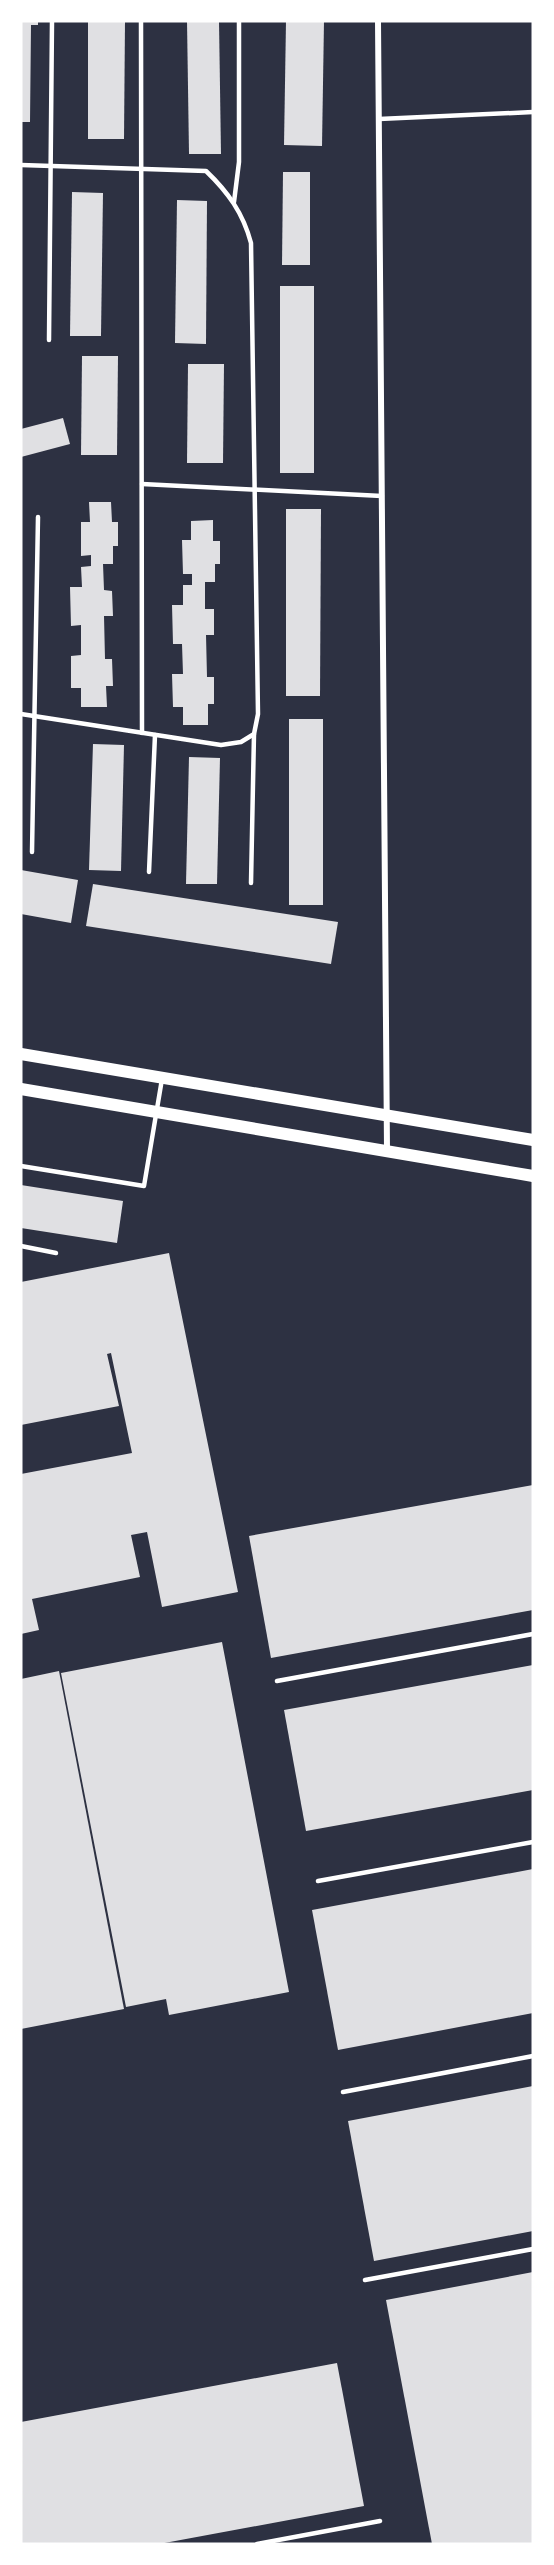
<svg xmlns="http://www.w3.org/2000/svg" width="554" height="2565" viewBox="0 0 554 2565" font-family="Quicksand,sans-serif">
<style>
.building{fill:#e0e0e3}
.lines{fill:none;stroke-linecap:round;stroke-linejoin:round}
.service{stroke:#fff;stroke-width:4.5}
.minor{stroke:#fff;stroke-width:6}
.secondary{stroke:#fff;stroke-width:12}
</style>
<rect width="100%" height="100%" fill="#2d3142"/>
<!-- building -->
<g class="building">
<path d="M21 21H38V25H31L30 122H21Z"/>
<path d="M88 21H125L124 139H88Z"/>
<path d="M187 21H219L221 154H189Z"/>
<path d="M286 21H324L322 146 284 145Z"/>
<path d="M283 172H310V265H282Z"/>
<path d="M72 192 103 193 101 336H70Z"/>
<path d="M177 200 207 201 206 344 175 343Z"/>
<rect x="280" y="286" width="34" height="187"/>
<path d="M82 356H118L117 455H81Z"/>
<path d="M188 364H224L223 463H187Z"/>
<path d="M63 418 70 444 21 457V429Z"/>
<path d="M89 502H111L112 522H118V546H113V564H103L104 590 112 591 113 616H104L105 659H112L113 686H106L107 707H81V688H71V656L81 655V625L71 626 70 587H82L81 567 91 566V555L81 556V522H90Z"/>
<path d="M286 509H321L320 696H286Z"/>
<path d="M213 520V541H220V564H215V582H205V609H214V635H206L207 677H214V704H208V725H183V707H173L172 674H183L182 644H173L172 605H183V585H192V574H183L182 540H191V521Z"/>
<rect x="289" y="719" width="34" height="186"/>
<path d="M93 744 124 745 121 871 89 870Z"/>
<path d="M189 757 220 758 217 884H186Z"/>
<path d="M21 870 78 880 71 923 21 914Z"/>
<path d="M93 884 338 922 331 964 86 926Z"/>
<path d="M21 1185 123 1201 117 1243 21 1228Z"/>
<path d="M169 1253 238 1592 162 1607 147 1532 131 1535 140 1577 32 1599 39 1630 21 1634V1474L132 1453 111 1353 107 1354 119 1406 21 1425V1282Z"/>
<path d="M533 1485V1610L271 1658 249 1536Z"/>
<path d="M222 1642 289 1992 169 2015 166 1999 126 2007 61 1673Z"/>
<path d="M533 1665V1790L306 1831 284 1710Z"/>
<path d="M59 1671 124 2009 21 2029V1679Z"/>
<path d="M533 1869V2013L338 2050 312 1910Z"/>
<path d="M533 2086V2231L374 2261 348 2121Z"/>
<path d="M533 2272V2544H432L386 2300Z"/>
<path d="M337 2363 364 2506 159 2544H21V2422Z"/>
</g>
<g class="lines">
<!-- service -->
<g class="service">
<path d="M141 21 142 733"/>
<path d="M379 119 533 112"/>
<path d="M21 165 206 171C228 192 243 213 251 243L258 714 254 734 241 742 221 745 21 714"/>
<path d="M234 202 239 162V21"/>
<path d="M49 340 52 21"/>
<path d="M142 484 382 496"/>
<path d="M32 852 38 517"/>
<path d="M149 872 155 735"/>
<path d="M251 883 254 734"/>
<path d="M21 1166 144 1186 162 1079"/>
<path d="M21 1246 56 1253"/>
<path d="M277 1681 533 1634"/>
<path d="M318 1881 533 1842"/>
<path d="M343 2092 533 2056"/>
<path d="M365 2280 533 2249"/>
<path d="M257 2544 380 2521"/>
</g>
<!-- minor -->
<path class="minor" d="M378 21 387 1149"/>
<!-- secondary -->
<g class="secondary">
<path d="M21 1054 533 1140"/>
<path d="M21 1089 533 1176"/>
</g>
</g>
<!-- border -->
<rect width="554" height="2565" fill="none" stroke="#ffffff" stroke-width="45"/>
</svg>
